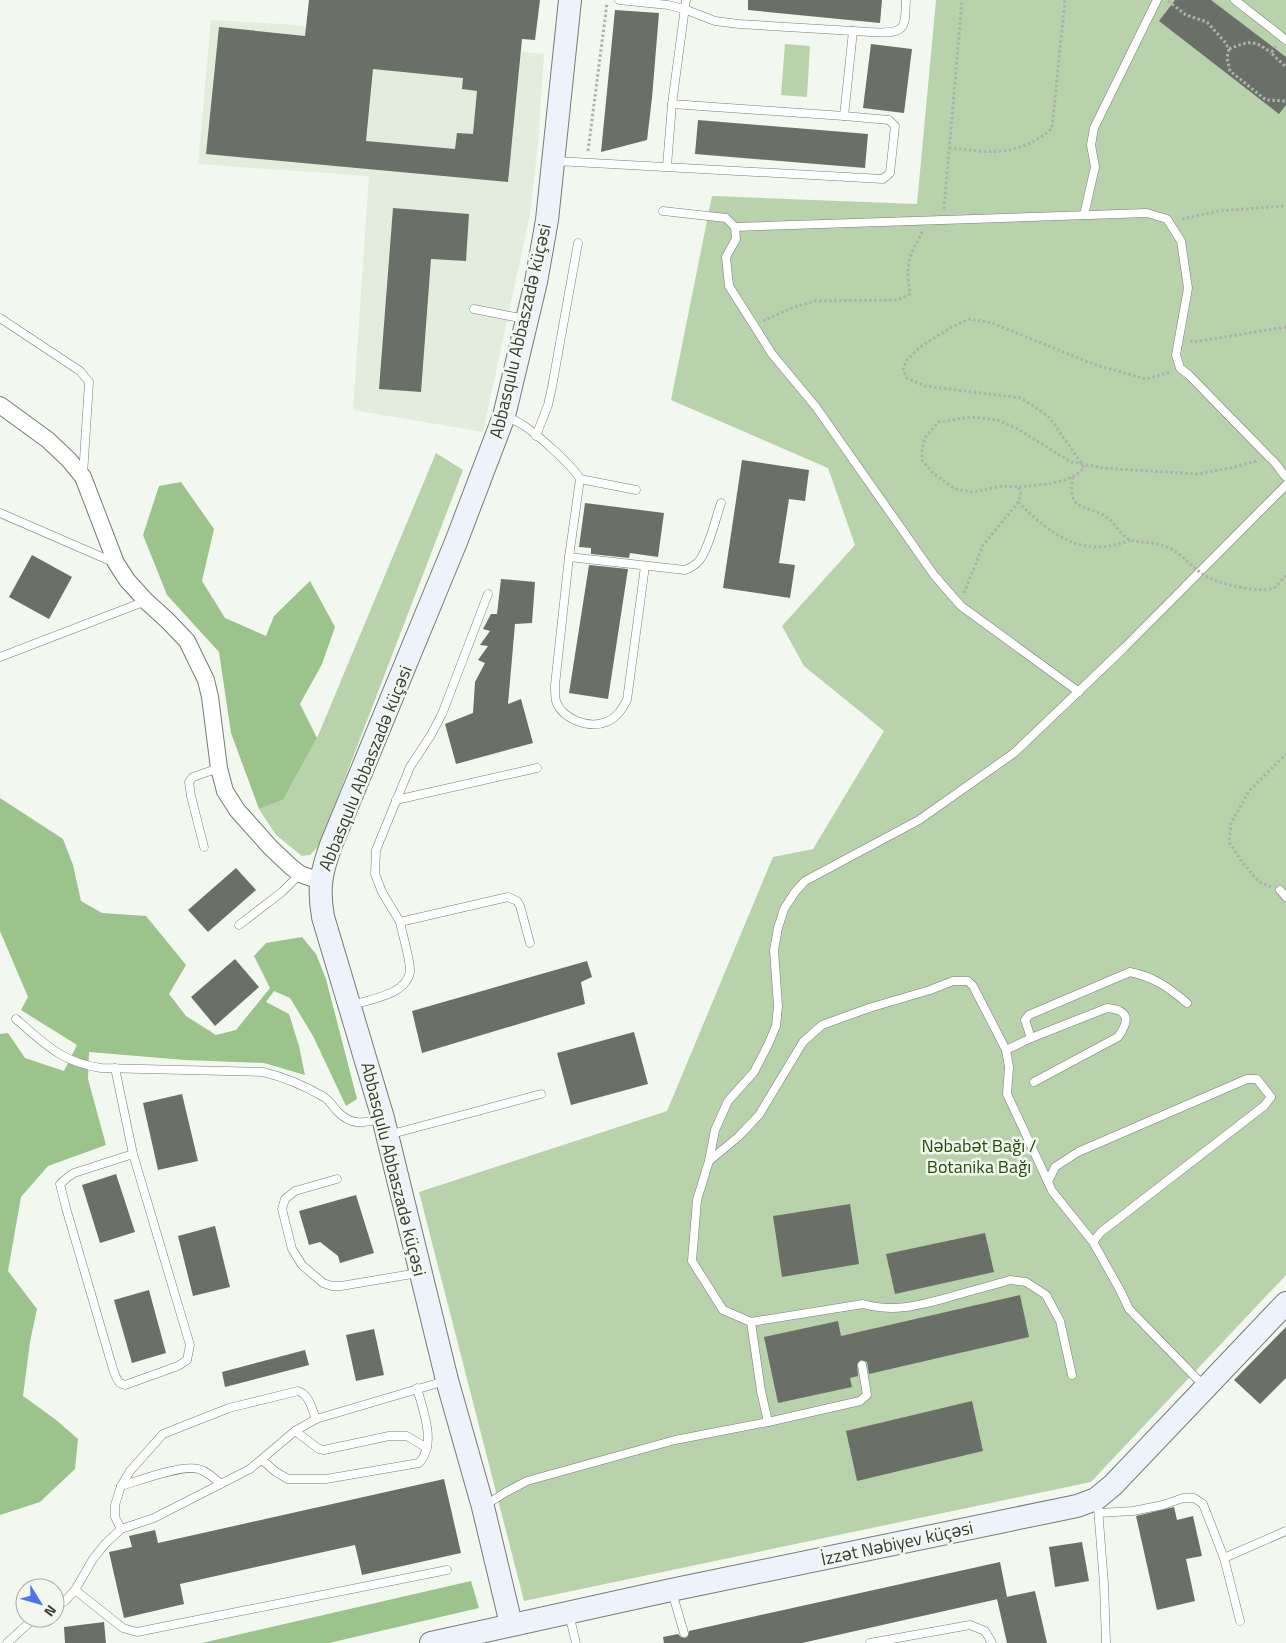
<svg xmlns="http://www.w3.org/2000/svg" width="1286" height="1643" viewBox="0 0 1286 1643" font-family="'Titillium Web',sans-serif">
<style>
.built{fill:#e2eddd}
.green{fill:#b8d3ac}
.forest{fill:#9bc38b}
.building{fill:#6a7068;fill-rule:evenodd}
.lines{fill:none;stroke-linecap:round;stroke-linejoin:round}
.lane-casing{stroke:#767c74;stroke-width:9}
.street-casing{stroke:#767c74;stroke-width:18}
.secondary-casing{stroke:#767c74;stroke-width:24}
.path{stroke:#adb2ab;stroke-width:3;stroke-dasharray:2.5 2.5;stroke-linecap:butt}
.lane{stroke:#fff;stroke-width:8}
.street{stroke:#fff;stroke-width:16}
.secondary{stroke:#eef2fb;stroke-width:22}
.path-bridge{stroke:#adb2ab;stroke-width:3;stroke-dasharray:2.5 2.5;stroke-linecap:butt}
.labels{text-anchor:middle;dominant-baseline:central;stroke-width:5;stroke-linejoin:round;paint-order:stroke}
.street-label{font-size:18px;fill:#3a3c39;stroke:#f2f8ef}
.park-label{font-size:18px;fill:#264b12;stroke:#f2f8ef}
</style>
<rect width="100%" height="100%" fill="#f2f8ef"/>
<!-- built -->
<path class="built" d="M211 20 282 24 544 54 538 143 530 215 483 432 353 410 369 176 198 164Z"/>
<!-- green -->
<g class="green">
<path d="M936 0H1286V1275L1091 1482 524 1601 419 1192 667 1111 773 857 813 849 884 731 804 666 782 626 855 545 828 468 671 400 712 196 917 204Z"/>
<path d="M785 44 810 46 807 97 781 95Z"/>
<path d="M436 453 463 470 324 833 317 848 310 855 302 856 276 835 259 809 283 800 317 738Z"/>
</g>
<!-- forest -->
<g class="forest">
<path d="M181 482 214 529 202 581 225 618 266 636 274 616 310 581 335 627 322 664 300 704 317 738 283 800 259 809 231 733 219 652 167 595 143 535 159 486Z"/>
<path d="M0 798 63 839 73 865 81 901 102 913 146 916 186 965 169 994 186 1016 216 1035 236 1030 270 988 254 956 266 943 302 937 316 954 326 979 357 1099 346 1106 313 1036 290 998 274 991 266 1002 289 1014 299 1046 305 1075 264 1063 185 1060 89 1052 88 1079 106 1145 48 1166 21 1197 8 1271 37 1309 30 1342 23 1396 55 1419 78 1439 75 1469 40 1502 0 1515V1034L8 1033 25 1058 64 1071 77 1045 21 1010 28 997 0 931Z"/>
<path d="M471 1581 479 1608 329 1643H202Z"/>
</g>
<!-- building -->
<g class="building">
<path d="M309 0H540L535 40 522 39 508 182 206 154 219 27 305 36ZM373 69 463 78 462 89 477 91 473 134 457 133 455 149 366 141Z"/>
<path d="M748 0H882L880 23 748 10Z"/>
<path d="M1175 0H1211L1286 57V105L1279 114 1159 21Z"/>
<path d="M615 10 659 13 652 98 647 140 601 152Z"/>
<path d="M871 44 912 49 904 113 863 108Z"/>
<path d="M698 120 868 134 865 168 695 154Z"/>
<path d="M393 208 469 214 466 261 431 259 421 392 379 389Z"/>
<path d="M742 460 809 470 805 501 789 499 779 563 795 565 790 598 723 588Z"/>
<path d="M585 503 664 513 658 557 630 553 629 558 591 554V548L579 547Z"/>
<path d="M32 555 72 577 49 619 9 597Z"/>
<path d="M589 565 628 569 608 699 569 693Z"/>
<path d="M501 579 535 582 532 623 515 624 508 704 521 699 533 743 456 764 445 724 473 713 475 682 485 663 478 660 488 646 480 645 490 631 483 629 491 614H497Z"/>
<path d="M236 868 256 890 208 932 188 910Z"/>
<path d="M235 959 259 987 215 1026 191 997Z"/>
<path d="M587 961 592 977 581 982 585 1004 422 1053 412 1011Z"/>
<path d="M634 1032 648 1084 571 1105 557 1053Z"/>
<path d="M182 1094 198 1161 158 1170 143 1103Z"/>
<path d="M116 1174 135 1232 100 1243 82 1185Z"/>
<path d="M356 1195 374 1253 340 1263 338 1256 320 1242 309 1245 299 1211Z"/>
<path d="M850 1204 859 1264 782 1277 773 1216Z"/>
<path d="M215 1226 230 1287 193 1296 178 1236Z"/>
<path d="M985 1233 994 1272 895 1294 886 1254Z"/>
<path d="M149 1290 166 1353 132 1363 114 1300Z"/>
<path d="M1020 1295 1029 1337 869 1374 867 1362 861 1360 857 1364 858 1376 850 1378 852 1387 778 1403 764 1337 838 1321 841 1336Z"/>
<path d="M1286 1327V1378L1260 1404 1234 1380Z"/>
<path d="M374 1329 384 1375 356 1381 346 1335Z"/>
<path d="M305 1350 309 1365 225 1387 222 1372Z"/>
<path d="M972 1401 983 1451 857 1481 846 1431Z"/>
<path d="M444 1479 461 1553 362 1575 355 1545 180 1584 184 1604 124 1618 109 1552 132 1547 129 1536 155 1530 158 1543Z"/>
<path d="M1174 1507 1177 1520 1193 1516 1202 1556 1186 1559 1195 1601 1157 1610 1136 1516Z"/>
<path d="M1082 1542 1089 1581 1055 1587 1049 1547Z"/>
<path d="M1000 1562 1007 1597 802 1643H664L663 1637 678 1634 681 1637 685 1638 688 1636 689 1631Z"/>
<path d="M1035 1591 1047 1643H1007L997 1599Z"/>
<path d="M104 1622 106 1643H65L64 1627Z"/>
</g>
<g class="lines">
<defs>
<g id="lane">
<path d="M619 0 668 5 684 9 715 21 739 24 853 31 844 116 672 104"/>
<path d="M1235 0 1286 40"/>
<path d="M853 31C864 31 894 36 901 28 907 22 905 8 906 0"/>
<path d="M556 161 883 179 890 173 895 126 889 120 844 116"/>
<path d="M667 166 672 104 686 0"/>
<path d="M663 211 726 218 735 227 736 239 726 257 729 286 772 354 816 407 934 575 961 606 1079 692"/>
<path d="M1084 215 1095 167 1091 145 1094 128 1157 0"/>
<path d="M735 227 1147 213 1167 219 1181 241 1188 288 1176 355 1180 368 1189 375 1270 458C1277 463 1280 471 1286 477"/>
<path d="M474 309 525 319"/>
<path d="M0 318 80 371 89 382 83 475"/>
<path d="M506 416C512 419 518 422 523 425 537 434 573 466 580 479L569 557 555 685C555 690 555 696 556 701 562 719 589 729 606 722 617 718 622 709 627 700L645 566"/>
<path d="M536 436 548 405 552 387 578 243"/>
<path d="M580 479 636 490"/>
<path d="M0 513 113 562"/>
<path d="M569 557 685 570C690 568 694 566 698 562 708 552 716 517 721 503"/>
<path d="M0 657 146 601"/>
<path d="M396 800 537 768"/>
<path d="M204 847 191 796 189 782 193 777 219 768"/>
<path d="M1280 890 1286 897"/>
<path d="M400 922 382 892 375 874 376 850 410 767 431 735 442 714 488 594"/>
<path d="M239 925 282 892 300 874"/>
<path d="M352 1005C370 999 406 995 410 972 411 962 402 933 400 922L508 897 517 901 520 906 530 943"/>
<path d="M16 1019C45 1044 61 1062 101 1068L263 1072C284 1077 305 1086 324 1097 330 1101 333 1107 338 1112 352 1126 363 1123 381 1119"/>
<path d="M1031 1038 1025 1020 1029 1015 1130 972C1154 977 1168 987 1187 1003"/>
<path d="M1006 1050 1031 1038 1107 1008C1128 1010 1131 1019 1118 1037L1034 1082"/>
<path d="M115 1068 133 1154 190 1345 187 1360 178 1366 125 1385C117 1383 116 1377 113 1369L66 1208 60 1184 68 1177 74 1173 133 1154"/>
<path d="M388 1135 541 1094"/>
<path d="M709 1161 715 1130 728 1101 754 1072 768 1045 776 1026 778 1006 774 950 778 928 784 909 795 892 805 881 919 820 1014 753 1124 648 1286 485"/>
<path d="M337 1179 295 1191 285 1199 282 1209 292 1249 302 1265 323 1283 332 1286H341L418 1273"/>
<path d="M1093 1242 1101 1232 1264 1106 1271 1097 1257 1079H1247L1078 1152 1055 1167 1048 1182 1052 1191 1093 1242 1120 1290 1129 1309 1205 1387"/>
<path d="M751 1322 863 1304C893 1313 920 1305 950 1297 970 1291 990 1286 1010 1280L1026 1282 1046 1295 1060 1321 1072 1375"/>
<path d="M768 1422 860 1401 867 1395 862 1365"/>
<path d="M295 1431 319 1449 324 1450 389 1436H407L427 1448"/>
<path d="M262 1460 276 1472 288 1479H326L419 1463C437 1443 423 1411 417 1388"/>
<path d="M121 1486C138 1481 183 1464 198 1469 207 1471 214 1478 221 1484"/>
<path d="M484 1506 506 1492 527 1481 675 1440 768 1422 761 1391 751 1322 723 1310 692 1261 697 1200 709 1161 738 1137 759 1115 803 1042 822 1025 869 1008 930 990 953 981H968L973 986 1006 1050 1009 1067 1007 1094 1048 1182"/>
<path d="M1098 1508 1104 1584 1106 1643"/>
<path d="M1099 1513 1133 1511 1163 1505 1183 1498H1194L1203 1504 1224 1558 1240 1621"/>
<path d="M121 1529 115 1517V1505L121 1486 130 1471 163 1434 229 1408 298 1391C309 1394 312 1409 316 1419"/>
<path d="M1224 1558 1286 1531"/>
<path d="M75 1590 123 1628 137 1632 447 1570"/>
<path d="M672 1592 684 1633"/>
<path d="M55 1607 65 1601 75 1590 93 1559 105 1544 121 1529 154 1518 250 1469 295 1431 316 1419 445 1381"/>
<path d="M569 1614 576 1643"/>
<path d="M7 1643 30 1622 36 1618"/>
<path d="M870 1643 970 1625 985 1631 992 1643"/>
</g>
<path id="street" d="M0 405 48 440 69 460 83 477 116 563 127 580 146 601 168 621 187 641 206 680 210 697 219 768 225 791 237 810 270 847 290 866 300 874 320 881"/>
<g id="secondary">
<path d="M511 1624 483 1507 447 1380 383 1118 323 917C318 888 321 873 331 845L456 542 504 416 536 282 547 220 570 0"/>
<path d="M431 1643 671 1590 1077 1506 1096 1499 1113 1485 1286 1303"/>
</g>
</defs>
<!-- lane casing -->
<use href="#lane" class="lane-casing"/>
<!-- street casing -->
<use href="#street" class="street-casing"/>
<!-- secondary casing -->
<use href="#secondary" class="secondary-casing"/>
<!-- path -->
<g class="path">
<path d="M1168 1 1186 15 1207 22 1224 41 1229 49 1227 58 1230 71 1266 100 1286 101"/>
<path d="M1276 46 1271 53 1286 67"/>
<path d="M1229 49C1249 41 1254 39 1271 53"/>
<path d="M949 148C966 149 984 153 1000 151 1019 150 1039 141 1052 128L1065 0"/>
<path d="M588 151 607 3"/>
<path d="M944 209 962 0"/>
<path d="M1182 219 1218 211 1286 206"/>
<path d="M763 321 794 307 815 301 897 300 910 294C908 279 906 264 913 250 916 243 920 238 922 231"/>
<path d="M1190 341 1194 342 1286 327"/>
<path d="M1019 487C1041 484 1068 485 1084 468L1082 464 1050 418 1032 405 1020 398 925 386 907 378 903 370 906 361 920 347 950 328 969 319 992 323 1093 364 1146 379 1170 372"/>
<path d="M1018 502C1050 534 1083 560 1130 540"/>
<path d="M964 593 983 545 1017 504 1021 495 1019 487 1002 486 972 492 955 489 933 473 922 460V449L925 438 938 422 970 417 998 420 1016 428 1071 462 1104 468 1197 474 1230 468 1257 461"/>
<path d="M1271 887 1259 882 1242 862 1229 842 1231 823 1249 791 1286 754"/>
</g>
<!-- lane -->
<use href="#lane" class="lane"/>
<!-- street -->
<use href="#street" class="street"/>
<!-- secondary -->
<use href="#secondary" class="secondary"/>
<!-- path-bridge -->
<path class="path-bridge" d="M1073 477C1066 515 1089 503 1109 519 1116 525 1122 537 1131 540 1140 543 1155 542 1164 546 1180 551 1190 566 1204 575 1215 583 1261 594 1273 588 1278 586 1282 579 1286 575"/>
</g>
<g class="labels">
<!-- street labels -->
<g class="street-label">
<text transform="translate(520 331) rotate(-77)">Abbasqulu Abbaszadə küçəsi</text>
<text transform="translate(365 768) rotate(-68)">Abbasqulu Abbaszadə küçəsi</text>
<text transform="translate(394 1169) rotate(76)">Abbasqulu Abbaszadə küçəsi</text>
<text transform="translate(897 1543) rotate(-12)">İzzət Nəbiyev küçəsi</text>
</g>
<!-- park labels -->
<g class="park-label">
<text x="979" y="1145">Nəbabət Bağı /<tspan x="979" dy="21">Botanika Bağı</tspan></text>
</g>
</g>
<!-- north arrow -->
<g transform="translate(40 1603) rotate(127)"><circle r="24" fill="#f2f8ef" stroke="#a8ada6"/>
<path d="M0-4L9 19L0 12L-9 19Z" fill="#4d76e9"/>
<text y="-8" font-size="14" font-weight="bold" text-anchor="middle" fill="#3a3c39">N</text>
</g>
</svg>
